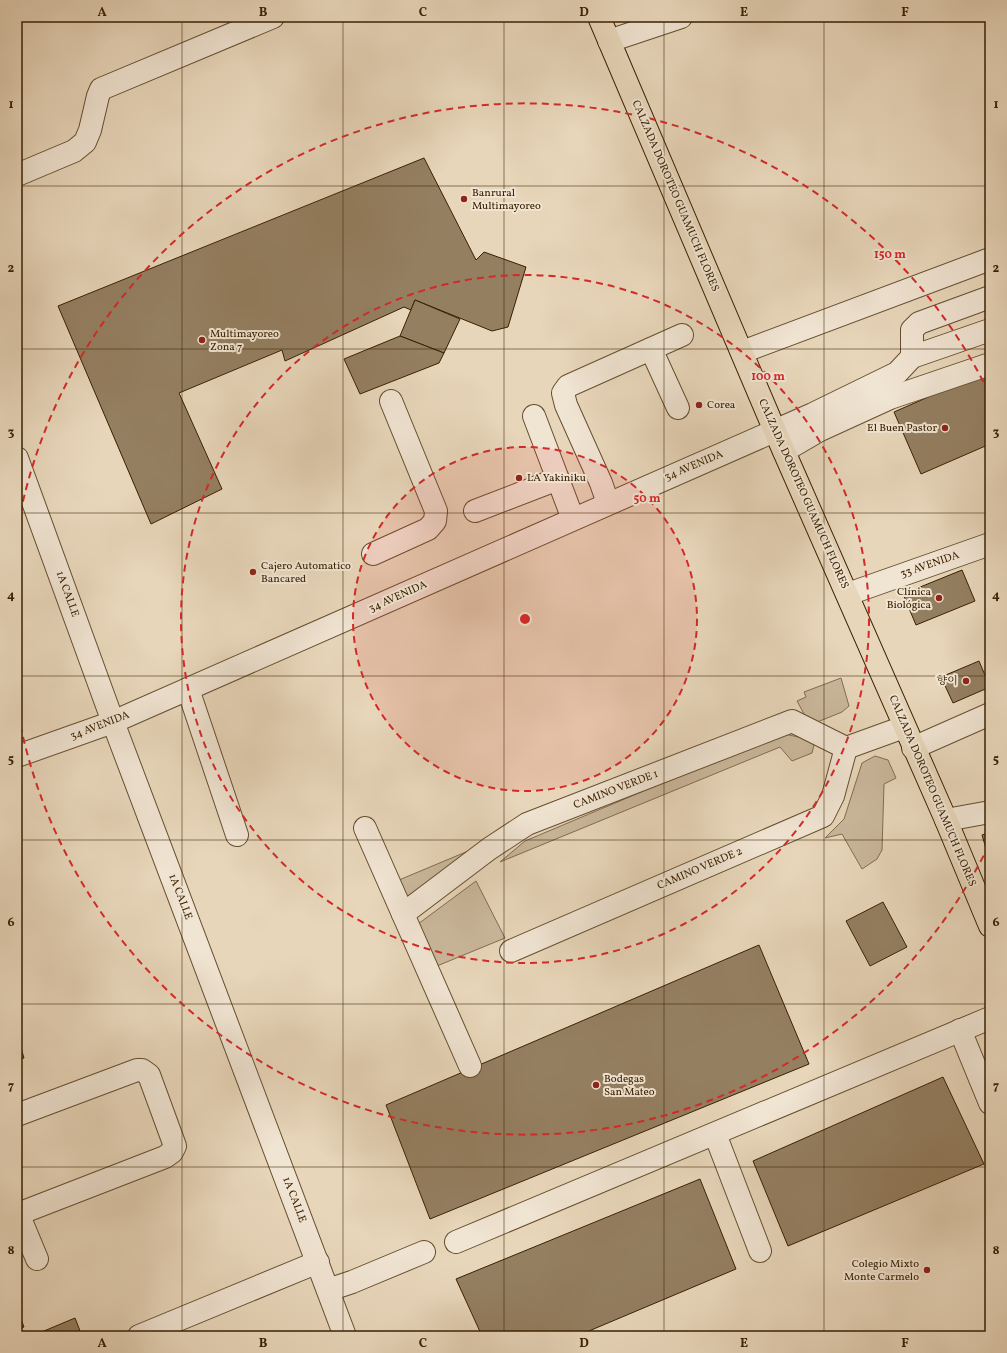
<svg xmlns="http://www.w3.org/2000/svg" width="1007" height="1353" viewBox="0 0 1007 1353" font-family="Vollkorn,'Noto Serif KR',serif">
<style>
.green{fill:#cab79b;stroke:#826c4e}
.building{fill:#947f61;stroke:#392001}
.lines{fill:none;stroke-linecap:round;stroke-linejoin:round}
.minor-casing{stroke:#654e2f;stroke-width:24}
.major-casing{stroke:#392001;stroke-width:24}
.minor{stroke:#f0e4d2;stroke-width:22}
.major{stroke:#e8d6ba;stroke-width:22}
.grid{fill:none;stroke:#392001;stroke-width:1;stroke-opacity:0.55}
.ring{fill:none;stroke:#d62828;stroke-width:2;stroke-dasharray:7 5}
.poi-dot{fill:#8f2418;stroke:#f0e4d2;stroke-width:1.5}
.labels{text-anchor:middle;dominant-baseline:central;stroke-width:4;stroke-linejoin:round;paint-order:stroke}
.poi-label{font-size:11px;fill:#392001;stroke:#f0e4d2;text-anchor:start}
.street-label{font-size:11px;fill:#392001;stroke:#f0e4d2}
.centre{fill:#d62828;stroke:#f0e4d2;stroke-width:2}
.ring-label{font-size:12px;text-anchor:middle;font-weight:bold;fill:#d62828;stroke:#f0e4d2;stroke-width:4;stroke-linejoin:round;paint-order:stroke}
.neatline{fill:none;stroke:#392001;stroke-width:1.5}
.grid-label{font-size:13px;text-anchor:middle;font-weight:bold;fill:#392001}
</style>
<rect width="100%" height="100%" fill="#e8d6ba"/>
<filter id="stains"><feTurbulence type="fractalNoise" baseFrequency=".005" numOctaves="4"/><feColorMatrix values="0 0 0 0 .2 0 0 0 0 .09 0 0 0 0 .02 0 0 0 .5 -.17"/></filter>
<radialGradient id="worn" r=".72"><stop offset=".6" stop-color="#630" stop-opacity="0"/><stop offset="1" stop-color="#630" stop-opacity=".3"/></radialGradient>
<!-- green -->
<g class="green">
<path d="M841 678 849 706 842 712 810 725 797 701 806 697 804 692Z"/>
<path d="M781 733 815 741 812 753 792 761 780 747 500 862 525 841Z"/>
<path d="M875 756 888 760 896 778 884 784 882 850 877 859 862 869 842 834 825 838 844 819 862 763Z"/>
<path d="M473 849 404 899 399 880Z"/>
<path d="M476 881 505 938 432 968 418 924Z"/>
</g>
<!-- building -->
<g class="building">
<path d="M424 158 476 260 484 252 526 267 508 327 492 331 415 300 411 310 404 307 285 361 282 350 179 393 222 489 151 524 58 306Z"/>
<path d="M415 300 460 319 444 353 400 336Z"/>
<path d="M400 336 444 353 439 363 360 394 344 359Z"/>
<path d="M990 370V444L921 474 894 412Z"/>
<path d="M962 570 975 601 916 625 903 594Z"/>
<path d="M979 661 990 687 953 703 941 677Z"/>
<path d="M990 832V862L982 835Z"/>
<path d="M883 902 907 947 870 966 846 921Z"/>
<path d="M759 945 809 1064 430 1219 386 1105Z"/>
<path d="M17 1035 24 1058 17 1060Z"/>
<path d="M943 1077 984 1164 788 1246 753 1161Z"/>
<path d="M700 1179 736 1269 577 1336H482L456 1279Z"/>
<path d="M17 1309 24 1327 17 1330Z"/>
<path d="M75 1318 82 1336H32Z"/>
</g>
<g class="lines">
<defs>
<g id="minor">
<path d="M609 41 681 17"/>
<path d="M17 175 74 151 85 142 90 130 98 96 101 89 273 17"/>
<path d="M651 349 678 408"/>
<path d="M742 352 990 259"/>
<path d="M912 357 990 330"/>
<path d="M534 416 573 519"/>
<path d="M784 451 820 430 890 398 990 364"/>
<path d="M17 458 113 722 345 1336"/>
<path d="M608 503 601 483 566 405 563 393 568 386 682 335"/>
<path d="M475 511 558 479"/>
<path d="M373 554 428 529 435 521 436 511 391 401"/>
<path d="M848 594 990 544"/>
<path d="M188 689 237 835"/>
<path d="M846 748 904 727"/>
<path d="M913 748 990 714"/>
<path d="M17 756 113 722 813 414 897 373 912 357V330L919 323 990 297"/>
<path d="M946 820 990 812"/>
<path d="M365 828 470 1066"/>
<path d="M403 914 489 849 527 824 792 721 846 748"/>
<path d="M511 951 823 816 833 796 846 748"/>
<path d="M960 1030 990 1103"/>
<path d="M17 1115 137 1070H142L149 1075 175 1146 172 1152 165 1157 18 1214"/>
<path d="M715 1134 760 1251"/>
<path d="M17 1211 37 1259"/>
<path d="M456 1242 990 1018"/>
<path d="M328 1290 352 1282 424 1252"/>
<path d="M139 1336 318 1262"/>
</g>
<path id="major" d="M599 17 775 431 946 820 990 926"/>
</defs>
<!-- minor casing -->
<use href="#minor" class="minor-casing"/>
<!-- major casing -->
<use href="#major" class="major-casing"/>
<!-- minor -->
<use href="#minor" class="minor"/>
<!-- major -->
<use href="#major" class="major"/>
</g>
<!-- grid -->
<path class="grid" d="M182 17V1336M343 17V1336M504 17V1336M664 17V1336M824 17V1336M17 186H990M17 349H990M17 513H990M17 676H990M17 840H990M17 1004H990M17 1167H990"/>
<!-- distance rings -->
<circle cx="525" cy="619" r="172" fill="#d62828" fill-opacity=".12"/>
<g class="ring">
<circle cx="525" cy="619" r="172"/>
<circle cx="525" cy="619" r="344"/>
<path d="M989 845A516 516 0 0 1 18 713M18 525A516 516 0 0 1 989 393"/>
</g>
<!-- markers -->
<g class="poi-dot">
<circle cx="464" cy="199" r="4"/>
<circle cx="202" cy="340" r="4"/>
<circle cx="699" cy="405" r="4"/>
<circle cx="945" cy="428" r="4"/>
<circle cx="519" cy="478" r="4"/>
<circle cx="253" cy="572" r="4"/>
<circle cx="939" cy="598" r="4"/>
<circle cx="966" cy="681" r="4"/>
<circle cx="596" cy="1085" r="4"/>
<circle cx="927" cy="1270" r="4"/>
</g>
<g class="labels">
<!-- poi labels -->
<g class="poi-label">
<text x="472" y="193">Banrural<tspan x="472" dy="13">Multimayoreo</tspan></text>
<text x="210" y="334">Multimayoreo<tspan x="210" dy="13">Zona 7</tspan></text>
<text x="707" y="405">Corea</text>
<text x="937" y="428" text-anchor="end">El Buen Pastor</text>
<text x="527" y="478">LA Yakiniku</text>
<text x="261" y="566">Cajero Automatico<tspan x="261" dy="13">Bancared</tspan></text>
<text x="931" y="592" text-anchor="end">Clínica<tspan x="931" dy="13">Biológica</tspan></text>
<text x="958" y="681" text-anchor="end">향이</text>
<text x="604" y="1079">Bodegas<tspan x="604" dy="13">San Mateo</tspan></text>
<text x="919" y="1264" text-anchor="end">Colegio Mixto<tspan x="919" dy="13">Monte Carmelo</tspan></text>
</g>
<!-- street labels -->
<g class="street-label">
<text transform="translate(675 196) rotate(67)">CALZADA DOROTEO GUAMUCH FLORES</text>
<text transform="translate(694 466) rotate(-23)">34 AVENIDA</text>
<text transform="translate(803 494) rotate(66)">CALZADA DOROTEO GUAMUCH FLORES</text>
<text transform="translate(930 565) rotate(-19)">33 AVENIDA</text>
<text transform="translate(67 594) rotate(70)">1A CALLE</text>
<text transform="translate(398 597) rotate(-24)">34 AVENIDA</text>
<text transform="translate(100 726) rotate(-21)">34 AVENIDA</text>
<text transform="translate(616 790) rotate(-21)">CAMINO VERDE 1</text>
<text transform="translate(932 791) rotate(67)">CALZADA DOROTEO GUAMUCH FLORES</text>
<text transform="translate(700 869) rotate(-23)">CAMINO VERDE 2</text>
<text transform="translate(180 897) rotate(69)">1A CALLE</text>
<text transform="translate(294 1200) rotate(69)">1A CALLE</text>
</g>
</g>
<circle cx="525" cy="619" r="6" class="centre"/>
<g class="ring-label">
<text x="890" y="258">150 m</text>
<text x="768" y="380">100 m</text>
<text x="647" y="502">50 m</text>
</g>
<!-- margin -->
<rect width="1007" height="1353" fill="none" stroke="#e8d6ba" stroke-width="44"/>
<rect x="22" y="22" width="963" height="1309" class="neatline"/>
<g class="grid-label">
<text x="102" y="16">A</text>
<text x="263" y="16">B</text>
<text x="423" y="16">C</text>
<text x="584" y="16">D</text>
<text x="744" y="16">E</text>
<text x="905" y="16">F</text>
<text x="11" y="108">1</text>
<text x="996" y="108">1</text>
<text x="11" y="272">2</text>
<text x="996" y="272">2</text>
<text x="11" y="436">3</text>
<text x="996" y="436">3</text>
<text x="11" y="599">4</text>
<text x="996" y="599">4</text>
<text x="11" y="763">5</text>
<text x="996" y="763">5</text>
<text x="11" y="926">6</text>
<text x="996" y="926">6</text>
<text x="11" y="1090">7</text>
<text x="996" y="1090">7</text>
<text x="11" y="1254">8</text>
<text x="996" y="1254">8</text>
<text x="102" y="1347">A</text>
<text x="263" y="1347">B</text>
<text x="423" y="1347">C</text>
<text x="584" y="1347">D</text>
<text x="744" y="1347">E</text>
<text x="905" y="1347">F</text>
</g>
<rect width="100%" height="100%" filter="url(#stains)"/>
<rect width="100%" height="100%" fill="url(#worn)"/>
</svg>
